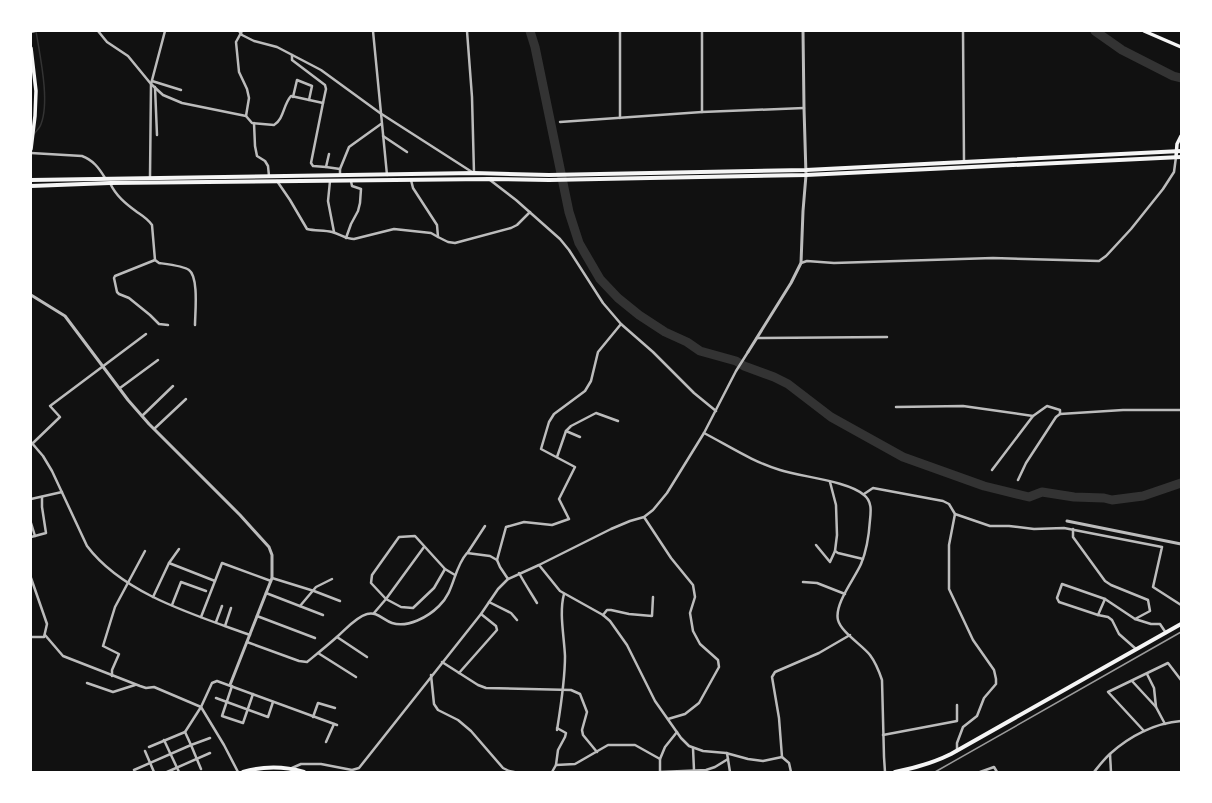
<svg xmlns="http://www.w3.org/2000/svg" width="1212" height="803" viewBox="0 0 1212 803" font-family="'Fira Sans',sans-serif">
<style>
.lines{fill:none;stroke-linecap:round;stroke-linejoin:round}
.stream{stroke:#333;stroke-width:1.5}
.river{stroke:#333;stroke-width:9}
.minor{stroke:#bcbcbc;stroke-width:2.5}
.tertiary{stroke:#bcbcbc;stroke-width:3}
.secondary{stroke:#f5f5f5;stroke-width:3.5}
.trunk{stroke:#f5f5f5;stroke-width:4}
.rail{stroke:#9a9a9a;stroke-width:1.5}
</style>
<rect width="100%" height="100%" fill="#111"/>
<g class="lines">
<!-- stream -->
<path class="stream" d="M34 134C36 131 40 128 41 124 50 101 40 56 36 31"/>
<!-- river -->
<g class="river">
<path d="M530 31 535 47 569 212 579 243 600 279 618 298 639 315 665 332 687 342 700 351 736 361 744 366 774 377 788 384 831 417 903 457 984 486 1029 497 1042 492 1074 497 1104 498 1112 500 1143 496 1181 483"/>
<path d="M1095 31 1122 50 1173 76 1181 78"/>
</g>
<!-- minor -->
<g class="minor">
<path d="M98 31 107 42 128 56 151 84 163 95 182 103 246 116 252 123 274 125C284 119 283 105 291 96L323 103 311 163 313 166 326 167"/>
<path d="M239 31 242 35 254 41 277 47 321 70 380 113 472 172"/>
<path d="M242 31 236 42 239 72 247 89 249 98 246 116"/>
<path d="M373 31 387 175"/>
<path d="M467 31 472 97 474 173"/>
<path d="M620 31V118"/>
<path d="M702 31V112"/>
<path d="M963 31 964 162"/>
<path d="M31 32 35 31"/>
<path d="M292 55V60L325 85 326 89 323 103"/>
<path d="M152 81 181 90"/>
<path d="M155 87 157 135"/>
<path d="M293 97 297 80 312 86 309 100"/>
<path d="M560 122 702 112 804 108"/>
<path d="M254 123 255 146 257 156 265 161 268 166 269 176"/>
<path d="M383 136 407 152"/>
<path d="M31 153 82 156C93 160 99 168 105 178"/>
<path d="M329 154 326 167 340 169"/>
<path d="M340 175V169L349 147 381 124"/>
<path d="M150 177 151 84 165 31"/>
<path d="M411 180 413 188 437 225 438 237 448 242 455 243 511 228 517 225 530 212"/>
<path d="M490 180 516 200 560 239 569 250 603 303 621 324 653 352 694 393 716 411"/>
<path d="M277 181 290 200 307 229C315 231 324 230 332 232 340 234 346 239 354 239L394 229 431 233 438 237"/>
<path d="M330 181 328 201 334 232"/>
<path d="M110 183C116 196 126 204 137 212 143 216 148 219 152 225L155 260 159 263C166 264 184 266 189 270 199 277 195 314 195 325"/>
<path d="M346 238 351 224 358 211 360 203 361 189 352 186 351 181"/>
<path d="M155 260 115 276 114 278 117 292 119 294 129 298 150 315 159 324 168 325"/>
<path d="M801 263 807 261 834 263 993 258 1099 261 1106 256 1131 229 1163 189 1174 172 1176 157"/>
<path d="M757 338 887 337"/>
<path d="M120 388 158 360"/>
<path d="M896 407 963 406 1033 416"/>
<path d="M142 416 173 386"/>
<path d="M154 429 186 399"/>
<path d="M566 431 580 437"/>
<path d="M704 433C729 446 753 462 780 470 802 477 848 481 864 495 872 501 871 511 870 520 869 535 867 550 861 564 855 578 834 604 838 620 841 632 862 645 870 655 876 663 879 671 882 680L884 757 885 772"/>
<path d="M31 442 43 456 52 471 87 546C123 594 195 615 250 635"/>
<path d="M33 443 60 417 50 406 146 334"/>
<path d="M557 457 566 431 571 426 596 413 618 421"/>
<path d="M992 470 1033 416 1047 406 1060 410V414"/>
<path d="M1018 480 1026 463 1056 417 1060 414 1123 410H1181"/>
<path d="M830 482 836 505 837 535 835 551 838 553 863 559"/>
<path d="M864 494 873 488 943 501 949 504 955 514 990 526H1009L1034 529 1064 528 1162 547 1153 587 1181 605"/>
<path d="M31 499 62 492"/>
<path d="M955 514 949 545V589L973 640 994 670 996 679V684L984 698 977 716 963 727 957 743V751"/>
<path d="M644 517 671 558 693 585 695 597 690 613 693 631 700 644 718 660 719 667 699 703 685 714 668 719"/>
<path d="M31 523 35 536"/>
<path d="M1073 529V537L1105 581 1111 585 1148 600 1150 611 1135 619 1151 624H1160L1166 633"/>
<path d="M31 537 46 533 42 507V497"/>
<path d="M816 545 830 562 835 551"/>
<path d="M424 547 386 599 401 607 413 608 434 588 445 569"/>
<path d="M468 552 485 526"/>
<path d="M497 560 506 527 524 522 552 525 569 519 559 499 575 467 541 449 549 422 554 414 585 391 591 381 598 352 621 324"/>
<path d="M169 563 215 581"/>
<path d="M539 565 560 591 603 615 610 621 627 645 655 701 681 738 689 746 703 751 726 753 748 759 763 761 782 757"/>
<path d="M519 573C525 584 531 593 537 603"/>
<path d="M31 578 47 624 44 637H31"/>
<path d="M272 578 314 591 340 601"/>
<path d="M803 582 817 583 845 594"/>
<path d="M266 593 323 615"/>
<path d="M153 597 169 563 179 549"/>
<path d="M489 602 511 613 517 620"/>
<path d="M172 605 181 582 206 591"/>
<path d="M300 606 316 587 332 579"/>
<path d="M374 613 386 599 371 583 372 575 399 537 415 536 445 569 455 575"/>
<path d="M603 615 607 610H611L629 614 652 616 653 597"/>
<path d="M1098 615 1105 599"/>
<path d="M257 616 315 638"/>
<path d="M201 617 222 563 271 581"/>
<path d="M1135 619 1105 599 1062 584 1057 598 1059 602 1098 615 1108 617 1112 620 1119 634 1136 649"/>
<path d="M216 622 222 606"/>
<path d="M225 626 231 608"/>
<path d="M45 635 63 656 140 686 146 688 154 687 201 707 224 745 238 772"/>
<path d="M337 637 367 657"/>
<path d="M247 642 299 661 307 662C318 653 328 645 338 636 346 629 356 617 367 614 377 611 383 620 392 623 408 628 428 617 439 606 455 591 453 569 467 553L490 556 497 560 500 567 508 579"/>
<path d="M318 653 356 677"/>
<path d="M442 662 478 685 486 688 571 690 580 694 587 712 582 730 583 735 597 752"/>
<path d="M459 673 497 630 496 626 481 614"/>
<path d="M1147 674 1154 688 1156 707"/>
<path d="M431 675 434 704 438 710 458 720 471 731 503 768 509 771 514 772"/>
<path d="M112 676V670L119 654 103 646 115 607 145 551"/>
<path d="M1132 681 1156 707 1165 724"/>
<path d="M87 683 113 692 135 685"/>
<path d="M232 686 222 716 243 723 253 694"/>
<path d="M216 698 268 717 273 702"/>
<path d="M313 717 318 703 335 708"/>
<path d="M557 730C561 705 565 681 565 656 564 635 559 613 564 594"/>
<path d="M1144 731 1108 692 1168 663 1181 680"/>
<path d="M883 735 957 721V705"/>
<path d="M164 740 179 772"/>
<path d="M326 742 334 724"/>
<path d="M149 747 185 732 201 707 212 683 217 681 337 725"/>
<path d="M693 748 694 770"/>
<path d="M145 751 154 772"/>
<path d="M727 753 730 772"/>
<path d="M1110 754 1111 772"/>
<path d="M660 759V772L706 770 715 767 728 759"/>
<path d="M556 765 558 750 565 737 566 733 557 728"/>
<path d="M292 768 301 764H321L352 770 359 768 481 614 498 589 508 579 539 565 611 529 630 521 644 517 653 510 667 493 704 433 736 371 748 352"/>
<path d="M201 769 191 745 210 738"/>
<path d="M134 770 191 745 185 732"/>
<path d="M167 772 210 753"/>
<path d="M552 772 556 765 575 764 608 745H635L660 759 665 747 677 732"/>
<path d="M791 772 789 763 782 757 779 718 772 677 775 672 819 653 850 635"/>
<path d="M980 772 994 767 997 772"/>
<path d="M1094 772C1099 766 1104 759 1111 753 1130 736 1155 723 1181 721"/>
</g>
<!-- tertiary -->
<g class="tertiary">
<path d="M31 295 65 316 128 400 149 424 240 515 269 547 272 555V578L230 685"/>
<path d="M748 352 791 283 801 263 803 211 806 175 804 108 803 31"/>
<path d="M1067 521 1181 544"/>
</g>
<!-- secondary -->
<g class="secondary">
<path d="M1144 31 1181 47"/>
<path d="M31 48 36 91 35 116 31 149"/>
<path d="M1176 157 1177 144 1181 136"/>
</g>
<!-- trunk -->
<g class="trunk">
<path d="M31 180 474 173 549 175 806 170 1181 151"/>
<path d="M31 186 110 183 489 179 549 180 806 175 1181 157"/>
<path d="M243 772C263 766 284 766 304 772"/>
<path d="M895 772C915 768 933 763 951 754L1181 624"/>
</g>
<!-- rail -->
<path class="rail" d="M935 772 1181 632"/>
</g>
<!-- border -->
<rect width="1212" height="803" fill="none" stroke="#ffffff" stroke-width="64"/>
</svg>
